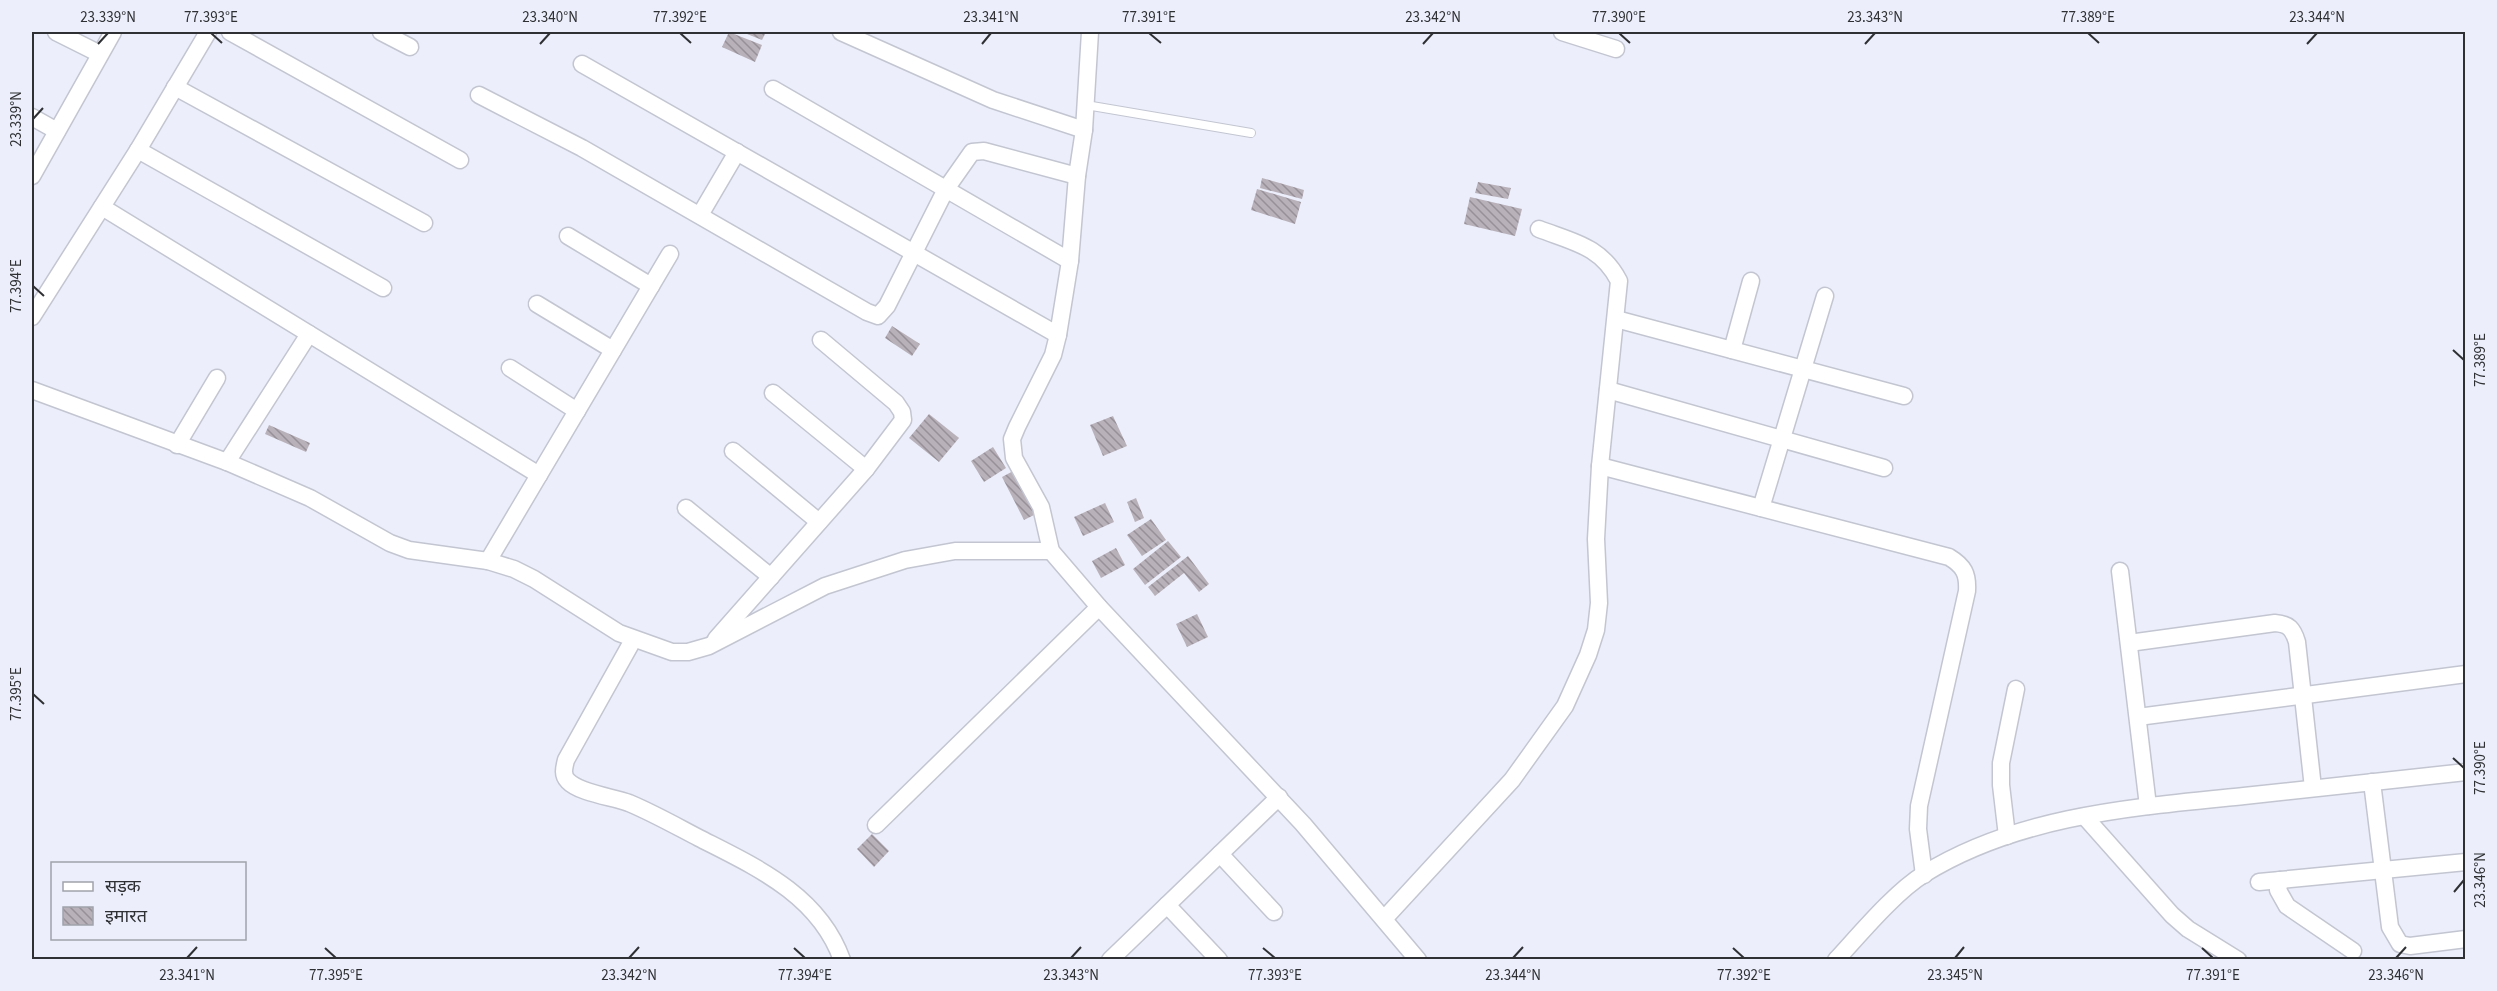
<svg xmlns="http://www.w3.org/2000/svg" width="2497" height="991" viewBox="0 0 2497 991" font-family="'Source Sans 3','Noto Sans Devanagari',sans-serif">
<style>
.building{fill:url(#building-back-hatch)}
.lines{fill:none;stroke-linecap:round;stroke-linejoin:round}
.lane-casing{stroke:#c3c6d1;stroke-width:10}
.street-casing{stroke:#c3c6d1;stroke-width:19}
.lane{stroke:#fff;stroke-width:8}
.street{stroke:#fff;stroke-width:16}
.ticks{fill:none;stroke:#2f3034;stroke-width:2}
.neatline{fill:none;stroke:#2f3034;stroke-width:2}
.ticks-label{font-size:15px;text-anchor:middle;fill:#2f3034}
</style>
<defs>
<pattern id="building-back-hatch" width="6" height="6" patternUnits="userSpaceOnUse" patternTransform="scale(1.5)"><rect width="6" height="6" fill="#b9b1ba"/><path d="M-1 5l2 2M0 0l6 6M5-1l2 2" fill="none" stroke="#979098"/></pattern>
</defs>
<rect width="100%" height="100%" fill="#eceffb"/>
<!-- building -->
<g class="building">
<path d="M729 32 762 45 755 62 722 47Z"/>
<path d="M742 32H766L762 40Z"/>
<path d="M1262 178 1304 190 1302 199 1260 188Z"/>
<path d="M1478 182 1511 188 1508 199 1475 193Z"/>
<path d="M1257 189 1301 202 1295 224 1251 210Z"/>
<path d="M1470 197 1522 209 1515 236 1464 224Z"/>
<path d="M892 326 920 344 912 356 885 338Z"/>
<path d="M929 414 959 438 939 462 909 438Z"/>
<path d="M1113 416 1127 446 1103 456 1090 425Z"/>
<path d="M269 425 310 443 306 452 265 434Z"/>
<path d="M993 447 1006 468 984 482 971 461Z"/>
<path d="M1015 470 1038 513 1024 520 1002 477Z"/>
<path d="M1136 498 1144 518 1135 522 1127 502Z"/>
<path d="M1105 503 1114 522 1083 536 1074 517Z"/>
<path d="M1151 519 1166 540 1142 556 1127 535Z"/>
<path d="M1168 541 1181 557 1145 585 1133 569Z"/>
<path d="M1116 548 1125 565 1101 578 1092 561Z"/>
<path d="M1188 556 1209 584 1199 592 1184 573 1155 596 1148 587Z"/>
<path d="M1197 614 1208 637 1187 647 1176 624Z"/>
<path d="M872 834 889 851 874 867 857 849Z"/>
</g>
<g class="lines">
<defs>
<path id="lane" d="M1086 105 1251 133"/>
<g id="street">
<path d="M56 32 100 54"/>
<path d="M230 32 460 160"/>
<path d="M381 32 410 47"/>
<path d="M841 32 993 100 1084 130"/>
<path d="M1090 32 1084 130 1077 176 1070 261 1058 335 1053 355 1017 427 1012 439 1014 458 1041 507 1051 551 1099 607 1303 824 1418 960"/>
<path d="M1562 32 1616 49"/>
<path d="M582 64 1058 335"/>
<path d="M175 87 424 223"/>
<path d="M773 89 1070 261"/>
<path d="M479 95 582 148 867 312 878 316 887 306 946 189 972 152 984 151 1077 176"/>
<path d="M32 117 57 131"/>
<path d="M138 150 383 288"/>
<path d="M32 176 113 32"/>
<path d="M102 207 539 475"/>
<path d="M700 215 737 152"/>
<path d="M568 236 651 286"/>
<path d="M537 304 613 350"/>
<path d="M32 317 138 150 208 32"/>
<path d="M1616 319 1904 396"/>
<path d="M1732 350 1751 281"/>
<path d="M510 368 577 411"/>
<path d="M32 390 227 462 310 498 390 543 409 550 488 561 514 569 534 579 619 633 672 652H688L709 646 825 586 905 560 955 551H1051"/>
<path d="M1608 390 1884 468"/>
<path d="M773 393 866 469"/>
<path d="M177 445 217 378"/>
<path d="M733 451 819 522"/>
<path d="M227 462 309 334"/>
<path d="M1600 466 1949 557C1964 566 1968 574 1967 591L1919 806 1918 829 1924 875"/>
<path d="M686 508 771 577"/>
<path d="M1761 508 1825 296"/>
<path d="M488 561 670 254"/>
<path d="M2120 571 2148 806"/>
<path d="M716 639 866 469 903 420 902 412 896 403 821 340"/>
<path d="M633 640 566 760C564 768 562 775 568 781 579 793 613 797 629 803 653 813 676 826 699 838 756 867 819 895 842 960"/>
<path d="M2129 643 2275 623C2289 624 2293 629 2297 642L2313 788"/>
<path d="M2138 717 2466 674"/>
<path d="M2372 782 2390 927 2400 944 2410 946 2466 939"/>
<path d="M2085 817 2172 915 2188 929 2238 960"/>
<path d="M876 825 1099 607"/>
<path d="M2007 836 2001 785V763L2016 689"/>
<path d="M1220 854 1274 912"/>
<path d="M2280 880 2278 890 2287 906 2353 951"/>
<path d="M2259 882 2466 862"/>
<path d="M1167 905 1219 960"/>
<path d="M1384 919 1512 780 1565 706 1588 655 1596 630 1599 603 1596 539 1600 466 1619 281C1601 246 1573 242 1539 229"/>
<path d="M1110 960 1279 797"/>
<path d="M1836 960C1861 933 1894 893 1924 874 2019 815 2136 807 2244 796 2318 788 2392 780 2466 772"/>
</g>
</defs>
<!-- lane casing -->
<use href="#lane" class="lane-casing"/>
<!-- street casing -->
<use href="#street" class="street-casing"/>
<!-- lane -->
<use href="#lane" class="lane"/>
<!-- street -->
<use href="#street" class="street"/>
</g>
<!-- ticks -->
<path class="ticks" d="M211 33 222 43M680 33 691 43M1149 33 1161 43M1619 33 1630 43M2088 33 2099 43M98 44 108 33M540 44 550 33M982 44 991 33M1423 44 1433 33M1865 44 1875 33M2307 44 2317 33M33 119 43 108M33 286 44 296M2453 350 2464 360M33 694 44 704M2453 758 2464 768M2454 892 2464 880M325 948 336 958M794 948 805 958M1263 948 1275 958M1733 948 1744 958M2202 948 2213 958M187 958 197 947M629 958 639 947M1071 958 1081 947M1513 958 1523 947M1955 958 1964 947M2396 958 2406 947"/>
<!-- border -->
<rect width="2497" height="991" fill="none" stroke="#eceffb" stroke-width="66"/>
<!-- legend -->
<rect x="51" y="862" width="195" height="78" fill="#eceffb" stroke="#a0a3ab" stroke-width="1.5"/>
<rect x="63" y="882" width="30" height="9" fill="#ffffff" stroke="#a0a3ab" stroke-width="1.5"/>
<text x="105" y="892" font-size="18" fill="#2f3034">सड़क</text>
<rect x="63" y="907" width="30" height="18" fill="url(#building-back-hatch)" stroke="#a0a3ab" stroke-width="1.5"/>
<text x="105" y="922" font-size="18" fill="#2f3034">इमारत</text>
<rect x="33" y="33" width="2431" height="925" class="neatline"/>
<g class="ticks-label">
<text x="108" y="22">23.339°N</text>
<text x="211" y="22">77.393°E</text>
<text x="550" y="22">23.340°N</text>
<text x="680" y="22">77.392°E</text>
<text x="991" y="22">23.341°N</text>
<text x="1149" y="22">77.391°E</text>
<text x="1433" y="22">23.342°N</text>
<text x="1619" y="22">77.390°E</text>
<text x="1875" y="22">23.343°N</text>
<text x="2088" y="22">77.389°E</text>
<text x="2317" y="22">23.344°N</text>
<text transform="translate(16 119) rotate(-90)" y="5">23.339°N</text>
<text transform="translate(16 286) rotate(-90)" y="5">77.394°E</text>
<text transform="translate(2480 360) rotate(-90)" y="5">77.389°E</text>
<text transform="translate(16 694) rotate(-90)" y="5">77.395°E</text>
<text transform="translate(2480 768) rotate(-90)" y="5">77.390°E</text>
<text transform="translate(2480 880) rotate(-90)" y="5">23.346°N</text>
<text x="187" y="980">23.341°N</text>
<text x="336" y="980">77.395°E</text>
<text x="629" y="980">23.342°N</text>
<text x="805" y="980">77.394°E</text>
<text x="1071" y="980">23.343°N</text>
<text x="1275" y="980">77.393°E</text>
<text x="1513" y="980">23.344°N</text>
<text x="1744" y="980">77.392°E</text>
<text x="1955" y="980">23.345°N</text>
<text x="2213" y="980">77.391°E</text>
<text x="2396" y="980">23.346°N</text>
</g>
</svg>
